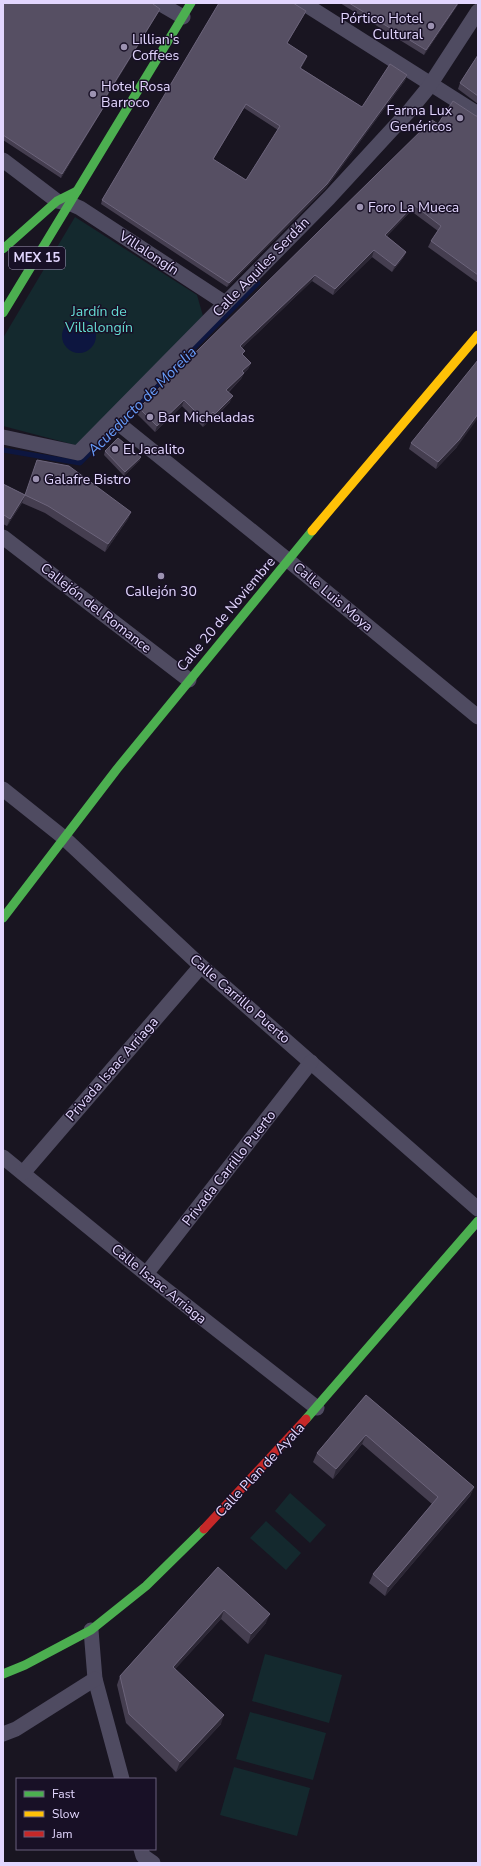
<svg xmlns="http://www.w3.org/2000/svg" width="481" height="1866" viewBox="0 0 481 1866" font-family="'Nunito Sans',sans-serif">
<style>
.green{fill:#14292e}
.water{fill:#0d1640}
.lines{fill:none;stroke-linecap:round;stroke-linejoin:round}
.stream{stroke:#0d1640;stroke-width:5}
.street{stroke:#4f4b61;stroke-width:15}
.fast{stroke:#4caf50;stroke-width:9}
.slow{stroke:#ffc107;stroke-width:9}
.jam{stroke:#c62828;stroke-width:9}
.wall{fill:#453e50;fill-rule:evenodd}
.shaded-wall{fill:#2c2735}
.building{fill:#564f63;stroke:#6c647b;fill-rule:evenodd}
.poi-dot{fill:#9c92b1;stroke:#181026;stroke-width:1.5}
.labels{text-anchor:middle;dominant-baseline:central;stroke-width:3;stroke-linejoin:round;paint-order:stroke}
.shield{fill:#181026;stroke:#a59bbd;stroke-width:1}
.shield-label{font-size:13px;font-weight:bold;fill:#e2d6fe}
.poi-label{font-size:14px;fill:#e2d6fe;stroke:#181026;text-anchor:start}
.street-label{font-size:14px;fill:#e2d6fe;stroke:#181026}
.park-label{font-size:14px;fill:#64dcd3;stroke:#181026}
.water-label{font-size:15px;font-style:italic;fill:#689dfa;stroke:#181026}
</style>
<rect width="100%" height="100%" fill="#191521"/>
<!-- green -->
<g class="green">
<path d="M75 217 197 295 203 316 79 446 3 426V338Z"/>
<path d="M290 1493 326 1525 310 1543 275 1511Z"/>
<path d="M266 1521 301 1553 286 1570 250 1538Z"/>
<path d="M265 1654 342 1675 329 1723 252 1701Z"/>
<path d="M250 1712 326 1733 313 1780 236 1759Z"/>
<path d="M234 1767 310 1788 297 1836 220 1815Z"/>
</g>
<!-- water -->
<circle class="water" cx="79" cy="336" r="17"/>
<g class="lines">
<!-- stream -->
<path class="stream" d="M3 450 80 463 258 283"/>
<!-- street -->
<g class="street">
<path d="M159 3 183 17"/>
<path d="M303 3 478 114"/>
<path d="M3 160 57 201 71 204 80 208 225 303"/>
<path d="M113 419 289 561 478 717"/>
<path d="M3 437 78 453 329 198 410 110 428 88 478 11"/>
<path d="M3 537 189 680"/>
<path d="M3 789 63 837 201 966 478 1209"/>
<path d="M3 1157 146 1274 317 1408"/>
<path d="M23 1173 201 966"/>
<path d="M146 1274 311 1062"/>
<path d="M91 1630 95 1679 122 1779"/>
<path d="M3 1734 16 1729 95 1679"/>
<path d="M141 1849 143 1856 153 1863"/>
</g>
<!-- fast -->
<g class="fast">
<path d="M3 249 57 201 77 191"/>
<path d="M3 313 191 3"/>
<path d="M3 918 117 769 312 531"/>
<path d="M306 1419 478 1221"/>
<path d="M3 1674 25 1665 91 1630 146 1586 204 1529"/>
</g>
<!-- slow -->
<path class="slow" d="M312 531 478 335"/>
<!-- jam -->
<path class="jam" d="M204 1529 306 1419"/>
</g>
<!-- wall -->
<g class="wall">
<path d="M3 3 153 4 160 9 158 13 101 106 103 108 101 112 61 178 3 140Z"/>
<path d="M340 3H459L424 55Z"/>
<path d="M304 15 287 43 307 56 306 59 301 68 362 107 406 79 326 188 227 287 101 204 102 200ZM244 108 278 130 246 180 213 160Z"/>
<path d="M478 55V104L458 89 460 83Z"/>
<path d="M476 116H478V283L428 247 431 241 438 231 411 211 387 236 406 252 403 258 392 272 372 257 333 295 312 281 242 348 243 355 251 363 248 369 244 373 241 379 229 392 230 402 213 420 211 419 203 427 182 406 155 432 137 414 139 408 438 124Z"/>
<path d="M411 443 457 447 436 469 409 449Z"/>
<path d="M105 451 140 460 124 476 104 455Z"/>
<path d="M3 484 25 495 131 512 128 519 105 552 45 513 22 503 7 526 3 524Z"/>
<path d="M366 1395 474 1487 470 1496 385 1596 369 1583 373 1574 432 1504 362 1444 333 1479 313 1462 317 1453Z"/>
<path d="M218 1567 266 1623 248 1644 221 1619 175 1669 221 1724 176 1772 126 1723 117 1685 120 1676Z"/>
</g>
<!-- shaded-wall -->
<g class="shaded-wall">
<path d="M458 3H459L424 55 426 50Z"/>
<path d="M160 9 158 13 99 110 100 106Z"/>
<path d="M306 11 304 15 285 47 287 43Z"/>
<path d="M307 56 306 59 299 72 300 68Z"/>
<path d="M407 75 406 79 326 188 227 287 229 283Z"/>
<path d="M246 104 244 108 211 163 213 159Z"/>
<path d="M103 108 101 112 61 178 62 174Z"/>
<path d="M414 205 411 211 382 241 385 235Z"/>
<path d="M374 250 372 257 333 295 335 289Z"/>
<path d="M406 252 403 258 392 272 395 266Z"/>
<path d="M315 275 312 281 238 352 240 346Z"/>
<path d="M251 363 248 369 244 373 241 379 224 396 226 390 242 371Z"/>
<path d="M233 396 230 402 213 420 215 414Z"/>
<path d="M184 400 182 406 155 432 157 426Z"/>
<path d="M213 412 211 419 203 427 205 421Z"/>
<path d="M478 414V418L457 447 436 469 438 462Z"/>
<path d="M141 457 140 460 124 476 125 472Z"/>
<path d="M25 495 22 503 7 526 10 519Z"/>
<path d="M131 512 128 519 105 552 108 544Z"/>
<path d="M366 1435 362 1444 333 1479 336 1469Z"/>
<path d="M474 1487 470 1496 385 1596 388 1587Z"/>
<path d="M224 1610 221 1619 169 1676 173 1667Z"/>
<path d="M270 1614 266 1623 248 1644 251 1634Z"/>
<path d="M224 1715 221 1724 176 1772 180 1762Z"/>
</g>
<!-- building -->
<g class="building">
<path d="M3 3H153V4L160 9 100 106 103 108 62 174 3 135Z"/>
<path d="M219 3H293L306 11 287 43 307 56 300 68 362 107 390 64 407 75 327 184 229 283 102 200ZM246 104 280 126 246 180 213 159Z"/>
<path d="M349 3H458L426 50Z"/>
<path d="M478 55V96L460 83Z"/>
<path d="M453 101 476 116H478V275L431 241 441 226 414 205 385 235 406 252 395 266 374 250 335 289 315 275 240 346 245 351 242 354 251 363 242 371 244 373 226 390 233 396 215 414 213 412 205 421 184 400 157 426 139 408 432 120 438 124Z"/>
<path d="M478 360V414L459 440 438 462 411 443Z"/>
<path d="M118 438 141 457 125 472 105 451Z"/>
<path d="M37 460 69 466 131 512 108 544 48 506 25 495 10 519 4 515 3 517V484L25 495Z"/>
<path d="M366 1395 474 1487 388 1587 373 1574 438 1497 366 1435 336 1469 317 1453Z"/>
<path d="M218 1567 270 1614 251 1634 224 1610 173 1667 224 1715 180 1762 129 1714 120 1676Z"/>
</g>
<!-- markers -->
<g class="poi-dot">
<circle cx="431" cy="26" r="4"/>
<circle cx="124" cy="47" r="4"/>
<circle cx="93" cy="94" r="4"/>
<circle cx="460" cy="118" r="4"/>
<circle cx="360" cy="207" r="4"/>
<circle cx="150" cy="417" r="4"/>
<circle cx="115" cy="449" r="4"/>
<circle cx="36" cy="479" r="4"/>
<circle cx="161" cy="576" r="4"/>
</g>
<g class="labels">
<!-- shield labels -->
<rect class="shield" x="9" y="247" width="56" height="22" rx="3"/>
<g class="shield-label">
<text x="37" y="258">MEX 15</text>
</g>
<!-- poi labels -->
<g class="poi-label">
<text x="423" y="18" text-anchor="end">Pórtico Hotel<tspan x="423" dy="16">Cultural</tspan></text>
<text x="132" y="39">Lillian's<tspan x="132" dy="16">Coffees</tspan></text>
<text x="101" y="86">Hotel Rosa<tspan x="101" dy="16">Barroco</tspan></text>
<text x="452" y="110" text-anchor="end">Farma Lux<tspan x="452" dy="16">Genéricos</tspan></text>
<text x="368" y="207">Foro La Mueca</text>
<text x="158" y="417">Bar Micheladas</text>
<text x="123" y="449">El Jacalito</text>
<text x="44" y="479">Galafre Bistro</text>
<text x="161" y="591" text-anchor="middle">Callejón 30</text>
</g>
<!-- street labels -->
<g class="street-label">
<text transform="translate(149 253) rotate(33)">Villalongín</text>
<text transform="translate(261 267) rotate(-46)">Calle Aquiles Serdán</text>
<text transform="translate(333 597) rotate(40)">Calle Luis Moya</text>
<text transform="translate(96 608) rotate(38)">Callejón del Romance</text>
<text transform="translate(226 614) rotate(-50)">Calle 20 de Noviembre</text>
<text transform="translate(240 999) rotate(41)">Calle Carrillo Puerto</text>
<text transform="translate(112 1069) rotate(-49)">Privada Isaac Arriaga</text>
<text transform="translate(229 1168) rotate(-52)">Privada Carrillo Puerto</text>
<text transform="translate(159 1284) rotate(39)">Calle Isaac Arriaga</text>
<text transform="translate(260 1470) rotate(-47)">Calle Plan de Ayala</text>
</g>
<!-- park labels -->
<g class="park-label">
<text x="99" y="311">Jardín de<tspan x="99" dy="16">Villalongín</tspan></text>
</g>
<!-- water labels -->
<g class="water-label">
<text transform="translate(142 401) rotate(-45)">Acueducto de Morelia</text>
</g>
</g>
<!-- border -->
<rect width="481" height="1866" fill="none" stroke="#e2d6fe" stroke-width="8"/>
<!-- legend -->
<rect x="16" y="1778" width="140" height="72" fill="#181026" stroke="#695f7c"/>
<rect x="24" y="1791" width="20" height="6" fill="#4caf50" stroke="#695f7c"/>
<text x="52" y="1798" font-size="12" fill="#e2d6fe">Fast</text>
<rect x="24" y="1811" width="20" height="6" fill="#ffc107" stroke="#695f7c"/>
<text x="52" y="1818" font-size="12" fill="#e2d6fe">Slow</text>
<rect x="24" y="1831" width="20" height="6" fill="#c62828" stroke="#695f7c"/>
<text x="52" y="1838" font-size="12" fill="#e2d6fe">Jam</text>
</svg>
